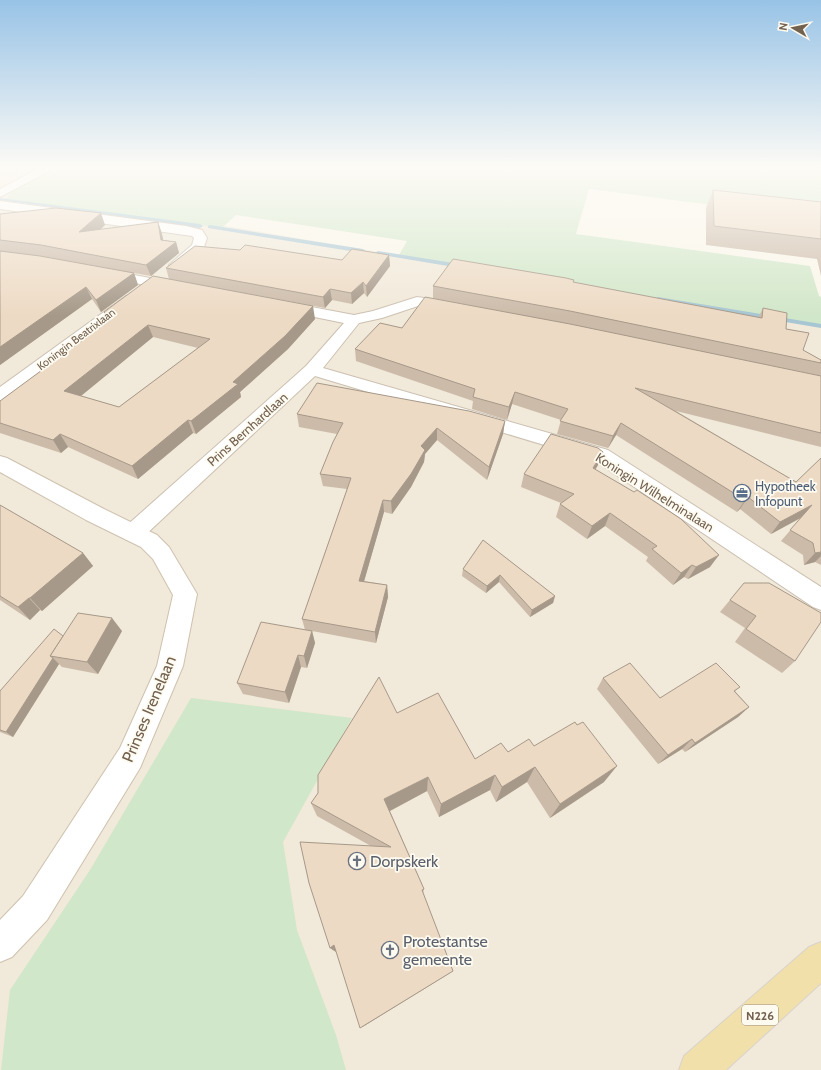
<svg xmlns="http://www.w3.org/2000/svg" width="821" height="1070" viewBox="0 0 821 1070" font-family="Cabin,sans-serif">
<style>
.residential{fill:#f1e9d9}
.green{fill:#d1e7c9}
.lines{fill:none;stroke-linecap:round;stroke-linejoin:round}
.stream{fill:#a7c6d3;fill-rule:evenodd}
.street-casing{stroke:#ccc0b1;stroke-width:2}
.secondary-casing{stroke:#cec1af;stroke-width:2}
.primary-casing{stroke:#d8d3ce;stroke-width:2}
.street{fill:#fff;fill-rule:evenodd}
.secondary{fill:#fff;fill-rule:evenodd}
.primary{fill:#f1e0aa;fill-rule:evenodd}
.wall{fill:#ccbba9;fill-rule:evenodd}
.shaded-wall{fill:#a69989}
.building{fill:#eddac4;stroke:#a69989;fill-rule:evenodd}
.labels{text-anchor:middle;dominant-baseline:central;stroke-width:3.5;stroke-linejoin:round;paint-order:stroke}
.far-street-label{font-size:11px;fill:#736150;stroke:#fdfaf0}
.shield{fill:#fdfaf0;stroke:#9c8f80;stroke-width:1}
.shield-label{font-size:12px;font-weight:bold;fill:#736150}
.street-label{font-size:13px;fill:#736150;stroke:#fdfaf0}
.service-label{font-size:13px;fill:#4e5e75;stroke:#fdfaf0;text-anchor:start}
.near-street-label{font-size:16px;fill:#736150;stroke:#fdfaf0}
.near-worship-label{font-size:16px;fill:#5b616d;stroke:#fdfaf0;text-anchor:start}
</style>
<rect width="100%" height="100%" fill="#faf6ea"/>
<!-- residential -->
<path class="residential" d="M0 166H60L15 188 19 204 232 227 821 327V1070H0Z"/>
<!-- green -->
<g class="green">
<path d="M57 166H821V219L589 189 576 234 810 266 819 296 821 297V325L399 255 407 241 236 215 222 228 6 199C19 183 39 175 57 166Z"/>
<path d="M191 698 352 718 283 842 297 930 336 1035 346 1070H1L10 990 90 870Z"/>
</g>
<g class="lines">
<!-- stream -->
<g class="stream">
<path d="M0 198 200 224 203 226 200 228 0 200Z"/>
<path d="M210 225 363 249 366 251 363 253 208 228V226Z"/>
<path d="M378 251 460 264 463 266 460 268 376 254 375 253Z"/>
<path d="M658 297 821 324V328L656 300 655 299Z"/>
</g>
<defs>
<g id="street">
<path d="M43 166H56L55 168 0 197V189Z"/>
<path d="M0 201 186 226 202 230 207 238 203 250 181 268 176 269 171 268 169 265 192 245 194 238 192 236 0 209Z"/>
<path d="M108 270 176 283 181 284 183 287 181 290 176 291 103 277 101 274 103 271Z"/>
<path d="M131 295 136 296 138 299 136 302 6 400 0 402V387L126 296Z"/>
<path d="M417 297 452 302 457 304 460 307 457 310 452 312 418 306 382 318 359 323 323 368 608 450 821 587V610L813 607 594 460 315 376 141 539 133 542 125 539 122 533 125 527 306 366 344 323 280 310 277 307 280 304 285 302 354 315 373 311Z"/>
</g>
<path id="secondary" d="M0 456 7 458 102 508 157 535 169 547 197 594 183 666 140 768 47 920 12 957 0 962V920L23 896 120 748 157 666 173 595 153 559 141 547 86 520 0 472Z"/>
<path id="primary" d="M821 942V983L726 1070H679L684 1056 809 947Z"/>
</defs>
<!-- street casing -->
<use href="#street" class="street-casing"/>
<!-- secondary casing -->
<use href="#secondary" class="secondary-casing"/>
<!-- primary casing -->
<use href="#primary" class="primary-casing"/>
<!-- street -->
<use href="#street" class="street"/>
<!-- secondary -->
<use href="#secondary" class="secondary"/>
<!-- primary -->
<use href="#primary" class="primary"/>
</g>
<!-- wall -->
<g class="wall">
<path d="M713 190 821 202V276L817 259 706 245V208Z"/>
<path d="M0 214 105 225 100 230 158 222 162 234 163 240 176 242 179 253 151 276 134 273 138 285 101 312 92 299 0 365ZM41 256 46 257 92 265Z"/>
<path d="M389 255 390 266 367 297 364 293 352 304 332 300 325 308 169 279 166 268 342 260Z"/>
<path d="M574 280 573 282 758 318 763 308 786 329 803 350 821 360V447L676 411 796 482 821 458V565L815 562 804 565 803 555 781 541 801 518 771 534 740 509 737 512 616 435 608 448 557 434 561 420 512 404 507 420 472 409 473 401 356 361 355 349 402 328 433 298V286Z"/>
<path d="M104 312 315 319 288 349 240 392 241 397 196 434 193 433 138 479 68 447 61 453 0 433V401L109 321ZM153 337 198 348 119 407 81 396Z"/>
<path d="M297 414 505 421 503 434 487 480 437 440 425 454 424 462 411 487 392 514 384 512 364 581 387 585 388 597 376 643 312 631 315 643 307 668 301 667 289 703 243 694 237 683 305 630 302 619 347 489 323 486 320 474 337 434 299 427Z"/>
<path d="M603 452 598 465 595 470 710 567 688 579 684 577 673 585 646 561 648 557 605 526 587 539 556 517 560 504 561 503 521 487 524 474Z"/>
<path d="M0 505 83 553 93 566 42 611 40 610 30 620 0 600Z"/>
<path d="M483 540 555 596 553 603 530 617 499 582 486 593 462 576 463 569Z"/>
<path d="M730 600 821 613 795 661 782 673 735 642 745 628 720 612Z"/>
<path d="M122 631 98 674 62 667 59 664 13 737 0 732V691L63 636Z"/>
<path d="M603 678 660 698 740 687 735 691 749 707 738 717 685 752 682 749 658 764 597 689Z"/>
<path d="M397 713 475 759 508 752 534 746 604 782 550 818 527 782 496 802 490 790 439 817 427 791 390 811 424 889 423 894 453 971 450 973 364 1026 336 952 330 948 371 846 317 816 311 803Z"/>
</g>
<!-- shaded-wall -->
<g class="shaded-wall">
<path d="M101 213 105 225 84 244 79 232Z"/>
<path d="M158 222 162 234 165 250 176 242 179 253 151 276 146 265 161 240Z"/>
<path d="M389 255 390 266 367 297 366 286Z"/>
<path d="M134 273 138 285 101 312 96 300Z"/>
<path d="M363 282 364 293 352 304 351 293Z"/>
<path d="M86 287 92 299 0 365V347Z"/>
<path d="M330 289 332 300 325 308 323 297Z"/>
<path d="M313 306 315 319 288 349 240 392 241 397 196 434 191 421Z"/>
<path d="M148 325 153 337 71 404 64 391Z"/>
<path d="M515 392 512 404 507 420 509 407Z"/>
<path d="M188 420 193 433 138 479 132 466Z"/>
<path d="M505 421 503 434 487 480 489 467Z"/>
<path d="M621 423 616 435 608 448 613 436Z"/>
<path d="M437 428V440L425 454 424 462 411 487 392 514 391 501 421 446Z"/>
<path d="M60 434 68 447 61 453 53 440Z"/>
<path d="M603 452 598 465 588 481 593 468Z"/>
<path d="M748 497 740 509 737 512 745 500Z"/>
<path d="M383 500 384 512 361 592 359 581Z"/>
<path d="M812 505 802 517 771 534 780 522Z"/>
<path d="M610 513 605 526 587 539 592 526Z"/>
<path d="M821 552V556L815 562 804 565 815 553Z"/>
<path d="M83 553 93 566 42 611 30 598Z"/>
<path d="M719 555 710 567 688 579 696 567Z"/>
<path d="M692 565 684 577 673 585 681 573Z"/>
<path d="M500 575 499 582 486 593 487 586Z"/>
<path d="M387 585 388 597 376 643 375 632Z"/>
<path d="M555 596 553 603 530 617 532 610Z"/>
<path d="M29 598 40 610 30 620 18 607Z"/>
<path d="M112 618 122 631 98 674 87 662Z"/>
<path d="M312 631 315 643 307 668 304 656Z"/>
<path d="M298 655 301 667 289 703 285 692Z"/>
<path d="M53 658 59 664 13 737 6 732Z"/>
<path d="M749 707 738 717 685 752 695 743Z"/>
<path d="M692 739 682 749 658 764 668 755Z"/>
<path d="M617 766 604 782 550 818 560 804Z"/>
<path d="M535 767 527 782 496 802 502 787Z"/>
<path d="M495 775 490 790 439 817 441 804Z"/>
<path d="M428 777 427 791 386 813 384 799Z"/>
<path d="M334 945 336 952 330 948Z"/>
<path d="M453 971 450 973 364 1026 360 1028Z"/>
</g>
<!-- building -->
<g class="building">
<path d="M713 190 821 202V239L714 226Z"/>
<path d="M56 208 101 213 79 232 158 222 161 240 176 242 146 265 41 245 0 240V214Z"/>
<path d="M245 245 342 260 352 249 389 255 366 286 363 282 351 293 330 289 323 297 166 268 195 246 240 250Z"/>
<path d="M0 251 40 256 134 273 96 300 86 287 0 347Z"/>
<path d="M453 259 566 278 574 280 573 282 762 318 763 308 787 313 786 329 809 333 803 350 821 360V363L570 311 433 286Z"/>
<path d="M153 276 313 306 285 336 233 382 238 384 191 421 188 420 132 466 60 434 53 440 0 423V401L110 320 104 312ZM148 325 210 339 119 407 64 391Z"/>
<path d="M425 297 570 324 821 376V433L635 388 796 482 821 458V552L815 553 813 543 790 530 812 505 780 522 748 497 745 500 621 423 613 436 560 421 568 409 515 392 509 407 473 397 475 389 355 349 380 323 402 328Z"/>
<path d="M317 383 469 411 505 421 489 467 437 428 421 446 425 450 411 474 391 501 383 500 359 581 387 585 375 632 302 619 351 478 320 474 333 442 343 423 297 414Z"/>
<path d="M551 434 598 448 603 452 593 468 634 492 637 490 681 519 719 555 696 567 692 565 681 573 652 549 657 546 610 513 592 526 560 504 574 494 524 474Z"/>
<path d="M0 505 83 553 30 598H29L18 607 0 596Z"/>
<path d="M483 540 555 596 532 610 500 575 487 586 463 569Z"/>
<path d="M744 583H769L821 613V622L795 661 746 629 756 616 730 600Z"/>
<path d="M78 613 112 618 87 662 50 656Z"/>
<path d="M261 622 312 631 304 656 298 655 285 692 237 683Z"/>
<path d="M54 629 63 636 50 656 53 658 6 732 0 730V691Z"/>
<path d="M630 663 660 698 716 663 740 687 734 691 749 707 695 743 692 739 668 755 603 678Z"/>
<path d="M379 677 397 713 438 693 475 759 501 743 508 752 529 739 534 746 575 722 577 725 583 722 617 766 560 804 535 767 502 787 495 775 441 804 428 777 384 799 424 889 422 890 453 971 360 1028 334 945 330 948 309 883 300 842 391 847 311 803 318 793V775Z"/>
</g>
<!-- sky -->
<linearGradient id="sky" x2="0" y2="1"><stop stop-color="#98c3e6"/><stop offset="0.53" stop-color="#fdfbf6"/><stop offset="1" stop-color="#fdfbf6" stop-opacity="0"/></linearGradient>
<rect width="821" height="316" fill="url(#sky)"/>
<!-- icons -->
<defs>
<symbol id="office-ring" viewBox="-11 -11 22 22"><circle r="9.5" fill="#fdfaf0" stroke="#5c6f8a" stroke-width="1.5"/><path d="M-6-3h4V-5.5h4V-3h4V5H-6ZM-1-4.5V-3h2v-1.5ZM-6 0V1H6V0Z" fill="#5c6f8a"/></symbol>
<symbol id="church-ring" viewBox="-11 -11 22 22"><circle r="9.5" fill="#fdfaf0" stroke="#6b7280" stroke-width="1.5"/><path d="M-1.2-6h2.4v3.5h3.3v2.4h-3.3V6h-2.4V-.1h-3.3v-2.4h3.3Z" fill="#6b7280"/></symbol>
</defs>
<g fill-rule="evenodd">
<use href="#office-ring" x="732" y="483" width="20" height="20"/>
<use href="#church-ring" x="347" y="851" width="20" height="20"/>
<use href="#church-ring" x="380" y="940" width="20" height="20"/>
</g>
<g class="labels">
<!-- far-street labels -->
<g class="far-street-label">
<text transform="translate(76 339) rotate(-37)">Koningin Beatrixlaan</text>
</g>
<!-- shield labels -->
<rect class="shield" x="742" y="1005" width="36" height="20" rx="3"/>
<g class="shield-label">
<text x="760" y="1015">N226</text>
</g>
<!-- street labels -->
<g class="street-label">
<text transform="translate(247 429) rotate(-42)">Prins Bernhardlaan</text>
<text transform="translate(655 492) rotate(32)">Koningin Wilhelminalaan</text>
</g>
<!-- service labels -->
<g class="service-label">
<text x="755" y="486">Hypotheek<tspan x="755" dy="15">Infopunt</tspan></text>
</g>
<!-- near-street labels -->
<g class="near-street-label">
<text transform="translate(149 709) rotate(-67)">Prinses Irenelaan</text>
</g>
<!-- near-worship labels -->
<g class="near-worship-label">
<text x="370" y="861">Dorpskerk</text>
<text x="403" y="941">Protestantse<tspan x="403" dy="18">gemeente</tspan></text>
</g>
</g>
<!-- north arrow -->
<g transform="translate(793 28) rotate(279)" stroke="#fdfaf0" stroke-width="3" paint-order="stroke">
<path d="M0-3L7 15L0 10L-7 15Z" fill="#736150"/>
<text y="-6" font-size="11" font-weight="bold" text-anchor="middle" fill="#736150">N</text>
</g>
</svg>
